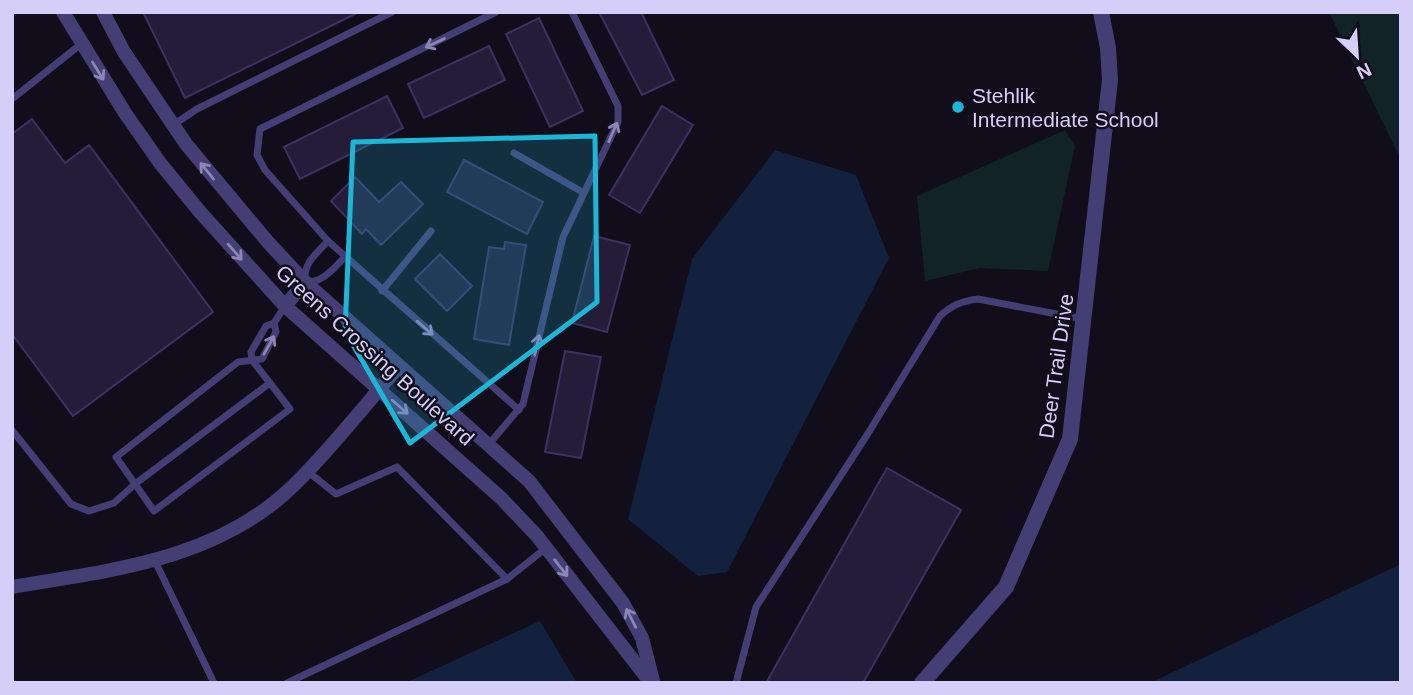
<svg xmlns="http://www.w3.org/2000/svg" width="1413" height="695" viewBox="0 0 1413 695" font-family="Helvetica,sans-serif">
<style>
.green{fill:#112324}
.water{fill:#13213e}
.building{fill:#241c39;stroke:#3e3162;stroke-width:2}
.lines{fill:none;stroke-linecap:round;stroke-linejoin:round}
.service{stroke:#443e74;stroke-width:7}
.minor{stroke:#443e74;stroke-width:14}
.tertiary{stroke:#443e74;stroke-width:16}
.oneway{stroke:#8c86b6}
.marked{fill:#1cb7d6;fill-opacity:0.2;stroke:#1cb7d6;stroke-width:5;stroke-linejoin:round}
.poi-dot{fill:#1cb7d6;stroke:#110d1b;stroke-width:2.5}
.labels{text-anchor:middle;dominant-baseline:central;stroke-width:5;stroke-linejoin:round;paint-order:stroke}
.poi-label{font-size:21px;fill:#d5cef9;stroke:#110d1b;text-anchor:start}
.street-label{font-size:21px;fill:#d5cef9;stroke:#110d1b}
</style>
<rect width="100%" height="100%" fill="#110d1b"/>
<!-- green -->
<g class="green">
<path d="M1329 12H1401V160Z"/>
<path d="M1065 130 1075 146 1048 271 980 268 925 281 917 196Z"/>
</g>
<!-- water -->
<g class="water">
<path d="M775 150 856 175 889 258 727 572 698 576 628 519 692 259Z"/>
<path d="M1401 564V682L1150 683Z"/>
<path d="M540 621 577 683H405Z"/>
</g>
<!-- building -->
<g class="building">
<path d="M143 12H359L185 98Z"/>
<path d="M599 12H641L674 80 642 95Z"/>
<path d="M539 18 583 111 550 127 506 34Z"/>
<path d="M489 46 505 80 424 118 408 84Z"/>
<path d="M387 96 403 128 300 179 284 147Z"/>
<path d="M662 106 693 125 640 213 609 195Z"/>
<path d="M32 119 65 163 89 145 213 312 73 416 12 334V134Z"/>
<path d="M464 160 543 202 527 234 447 192Z"/>
<path d="M355 177 379 202 401 182 423 204 381 245 366 229 362 234 331 201Z"/>
<path d="M594 236 630 245 607 332 572 323Z"/>
<path d="M505 242 526 245 509 345 474 339 489 247 504 249Z"/>
<path d="M440 254 472 286 447 311 415 279Z"/>
<path d="M565 351 601 357 581 458 545 452Z"/>
<path d="M887 468 961 510 863 683H766Z"/>
</g>
<g class="lines">
<!-- service -->
<g class="service">
<path d="M496 12 260 129 257 155 265 170 328 241 519 410"/>
<path d="M12 99 81 44"/>
<path d="M173 125 197 109 392 12"/>
<path d="M514 153 584 193"/>
<path d="M328 241C316 254 303 263 305 282 323 283 333 269 345 257"/>
<path d="M382 291 431 231"/>
<path d="M274 323 276 332 262 359 238 362 116 457 154 511 290 409 252 360 251 352 266 326 274 323 285 306"/>
<path d="M12 430 71 504 89 511 114 503 135 484 270 383"/>
<path d="M489 444 523 404 563 237 618 122V106L572 12"/>
<path d="M307 471 336 494 397 467 507 579 546 548"/>
<path d="M155 561 214 683"/>
<path d="M287 683 507 579"/>
<path d="M736 683 756 607 867 435 940 316C952 305 962 301 978 299L1083 319"/>
</g>
<!-- minor -->
<g class="minor">
<path d="M63 12 125 113 160 163 200 212 285 306 501 498 537 536 651 683"/>
<path d="M103 12 124 52 186 144 267 241 305 282 529 481 623 603 642 638 653 681"/>
<path d="M285 306 305 282"/>
<path d="M12 587C112 570 217 560 293 486 331 449 365 405 399 366"/>
</g>
<!-- tertiary -->
<path class="tertiary" d="M922 683 1006 587 1070 439 1110 80 1108 48 1101 12"/>
</g>
<!-- one-way arrows -->
<defs><path id="oneway-shaft" d="M-6 0H5M1.5-3L5.5 0L1.5 3" fill="none" stroke-width="1.6" stroke-linecap="round" stroke-linejoin="round" transform="scale(1.75)"/></defs>
<g class="oneway">
<use href="#oneway-shaft" transform="translate(435 43) rotate(154)"/>
<use href="#oneway-shaft" transform="translate(98 71) rotate(58)"/>
<use href="#oneway-shaft" transform="translate(613 132) rotate(-66)"/>
<use href="#oneway-shaft" transform="translate(207 171) rotate(-129)"/>
<use href="#oneway-shaft" transform="translate(235 252) rotate(49)"/>
<use href="#oneway-shaft" transform="translate(425 328) rotate(41)"/>
<use href="#oneway-shaft" transform="translate(269 345) rotate(-61)"/>
<use href="#oneway-shaft" transform="translate(537 345) rotate(-77)"/>
<use href="#oneway-shaft" transform="translate(400 407) rotate(41)"/>
<use href="#oneway-shaft" transform="translate(561 568) rotate(52)"/>
<use href="#oneway-shaft" transform="translate(631 618) rotate(-117)"/>
</g>
<!-- marked area -->
<path class="marked" d="M595 136 597 302 410 443 345 331 353 142Z"/>
<!-- markers -->
<circle class="poi-dot" cx="958" cy="107" r="7"/>
<g class="labels">
<!-- poi labels -->
<g class="poi-label">
<text x="972" y="95">Stehlik<tspan x="972" dy="24">Intermediate School</tspan></text>
</g>
<!-- street labels -->
<g class="street-label">
<text transform="translate(375 355) rotate(42)">Greens Crossing Boulevard</text>
<text transform="translate(1056 366) rotate(-82)">Deer Trail Drive</text>
</g>
</g>
<!-- border -->
<rect width="1413" height="695" fill="none" stroke="#d5cef9" stroke-width="28"/>
<!-- north arrow -->
<g transform="translate(1357 56) rotate(155)" stroke="#110d1b" stroke-width="5" paint-order="stroke">
<path d="M0-5L12 26L0 18L-12 26Z" fill="#d5cef9"/>
<text y="-10" font-size="19" font-weight="bold" text-anchor="middle" fill="#d5cef9">N</text>
</g>
</svg>
